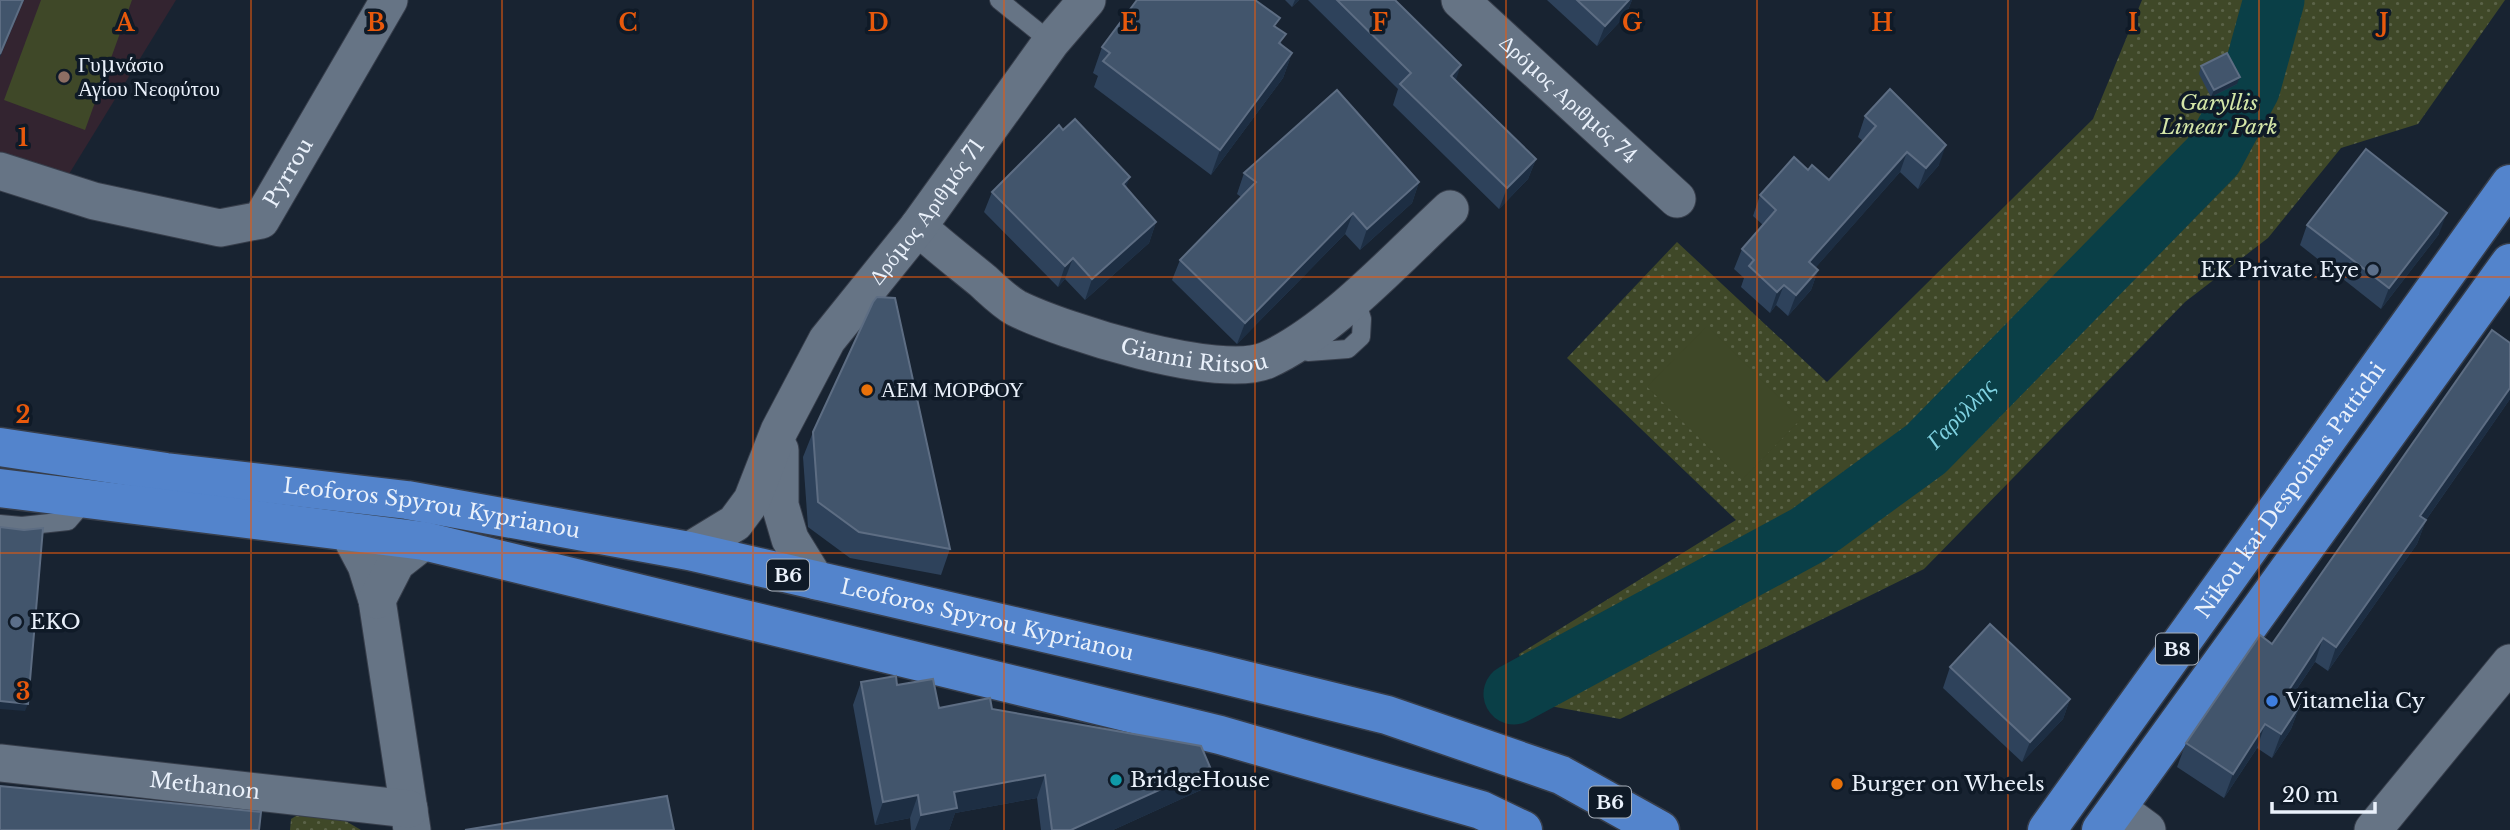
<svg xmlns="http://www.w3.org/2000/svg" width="2510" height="830" viewBox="0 0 2510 830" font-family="'Libre Baskerville',serif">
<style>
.education{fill:#332430}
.grass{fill:url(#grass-dots)}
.pitch{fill:#3f4828}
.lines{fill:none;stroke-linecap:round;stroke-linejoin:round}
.river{stroke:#0a3f47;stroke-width:61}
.lane-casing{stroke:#373e4b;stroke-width:20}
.street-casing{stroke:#373e4b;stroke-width:39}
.primary-casing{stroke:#373e4b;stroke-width:41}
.lane{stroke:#667485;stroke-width:18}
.street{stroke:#667485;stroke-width:37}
.primary{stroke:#5384cc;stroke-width:38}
.wall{fill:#2e425b}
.shaded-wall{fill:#1d2e43}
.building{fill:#42556c;stroke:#5d6d83;stroke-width:2}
.grid{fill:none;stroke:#e8590c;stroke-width:2;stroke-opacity:0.55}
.education-dot{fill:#8d6e63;stroke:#0f1a27;stroke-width:2.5}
.service-dot{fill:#5c6f8a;stroke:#0f1a27;stroke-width:2.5}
.food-dot{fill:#e8710a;stroke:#0f1a27;stroke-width:2.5}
.shop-dot{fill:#3f7fe0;stroke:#0f1a27;stroke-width:2.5}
.culture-dot{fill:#0f9aa8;stroke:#0f1a27;stroke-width:2.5}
.labels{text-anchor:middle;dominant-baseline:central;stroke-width:7;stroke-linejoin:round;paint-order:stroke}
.shield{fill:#0f1a27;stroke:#a8b0bb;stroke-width:2}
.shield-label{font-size:19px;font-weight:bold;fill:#eaf1fb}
.poi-label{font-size:21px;fill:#eaf1fb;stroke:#0f1a27;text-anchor:start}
.street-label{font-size:21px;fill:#eaf1fb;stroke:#0f1a27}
.park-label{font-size:21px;font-style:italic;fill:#d4e6a8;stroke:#0f1a27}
.water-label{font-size:23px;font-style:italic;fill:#7fd2e1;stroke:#0f1a27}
.grid-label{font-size:23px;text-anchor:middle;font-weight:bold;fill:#e8590c;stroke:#0f1a27;stroke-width:7;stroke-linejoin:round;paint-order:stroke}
</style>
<defs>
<pattern id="grass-dots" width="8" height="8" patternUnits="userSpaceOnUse" patternTransform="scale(1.75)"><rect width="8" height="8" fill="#3f4828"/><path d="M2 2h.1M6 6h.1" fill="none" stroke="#5b6348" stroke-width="1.8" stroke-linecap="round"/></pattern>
</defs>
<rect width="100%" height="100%" fill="#182331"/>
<!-- education -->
<path class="education" d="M0 0H176L69 174 0 154Z"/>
<!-- grass -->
<g class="grass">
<path d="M2142 0H2505L2418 124 2341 148 2268 238 2185 302 1924 569 1620 719 1534 703 1519 654 1736 520 1567 358 1677 242 1827 382 2093 119Z"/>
<path d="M299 814 344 820 361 830H290L291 819Z"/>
</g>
<!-- pitch -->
<g class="pitch">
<path d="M41 0H132L85 130 4 100Z"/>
<path d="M1707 326 1801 419 1742 480 1647 387Z"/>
</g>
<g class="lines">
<!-- river -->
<path class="river" id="s1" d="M1514 694 1808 535 1926 449 2213 156 2250 87 2274 0"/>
<defs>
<g id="lane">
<path d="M999 0 1051 42"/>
<path d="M1298 345 1308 352 1348 349 1361 337 1362 319 1355 297"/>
<path d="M0 524 22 526 68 521 87 499"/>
</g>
<g id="street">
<path id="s2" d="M1460 0 1677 199"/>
<path id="s3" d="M0 171 94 201 220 228 261 220 389 0"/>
<path id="s4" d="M918 227C939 246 961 263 983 281 993 290 1004 301 1016 308 1062 331 1220 381 1267 360 1330 332 1398 257 1450 209"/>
<path d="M780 450V505L790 539 816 581"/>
<path d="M349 533 366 565 377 600 412 830"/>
<path id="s5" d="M689 551 735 523 752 500 779 431 827 340 918 227 1051 42 1087 0"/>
<path d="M377 600 396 563 424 541"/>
<path id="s6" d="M0 763 409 809"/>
<path d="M2117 808 2147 830"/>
<path d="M2373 830 2510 663"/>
</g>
<g id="primary">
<path id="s7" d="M0 447 166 472 407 500 689 551 1204 670 1387 715 1561 775 1660 830"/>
<path d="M0 488 424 541 1220 735 1481 810 1523 830"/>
<path id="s8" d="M2047 830 2510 184"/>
<path d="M2101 830 2510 263"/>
</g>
</defs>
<!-- lane casing -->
<use href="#lane" class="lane-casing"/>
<!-- street casing -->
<use href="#street" class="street-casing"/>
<!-- primary casing -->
<use href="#primary" class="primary-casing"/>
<!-- lane -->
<use href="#lane" class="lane"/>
<!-- street -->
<use href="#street" class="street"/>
<!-- primary -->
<use href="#primary" class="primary"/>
</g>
<!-- wall -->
<g class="wall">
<path d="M1285 0H1299L1292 7Z"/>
<path d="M1308 0H1395L1456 80 1536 159 1528 179 1499 209 1393 105 1398 89Z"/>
<path d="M1547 0H1632L1626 15 1597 46Z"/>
<path d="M1276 28 1282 45 1292 53 1283 78 1211 175 1094 87 1098 76 1093 73 1102 47Z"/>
<path d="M2201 66 2237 84 2211 97 2199 74Z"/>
<path d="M1865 116 1939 165 1918 189 1900 172 1815 268 1818 270 1811 290 1788 316 1776 305 1770 313 1741 287 1744 278 1734 269 1742 249 1763 225 1753 216 1760 195 1808 170 1829 180 1863 141 1858 137Z"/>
<path d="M1244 173 1419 182 1412 203 1360 250 1345 234 1237 344 1172 280 1180 260 1241 197 1237 194Z"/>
<path d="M1126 188 1156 222 1149 243 1085 300 1065 279 1058 287 984 212 992 192Z"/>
<path d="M2307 225 2439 234 2381 309 2300 245Z"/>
<path d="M2510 343V399L2426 520 2417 544 2328 671 2315 662 2290 699 2300 705 2291 729 2272 758 2257 748 2224 798 2177 767 2186 743 2272 644Z"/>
<path d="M813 432 950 549 941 575 850 558 808 527 803 457Z"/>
<path d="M1950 667 2070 699 2063 719 2022 762 1943 688Z"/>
<path d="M861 682 897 685 939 708 992 709 1210 767 1201 790 1113 830H1041L1037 798 955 813 949 830H911L910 818 875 825 853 705Z"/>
</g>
<!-- shaded-wall -->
<g class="shaded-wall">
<path d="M23 0H24L0 57V54Z"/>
<path d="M1295 0H1299L1292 7Z"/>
<path d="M1629 0H1632L1626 15 1597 46 1605 26Z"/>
<path d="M1292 53 1283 78 1211 175 1220 150Z"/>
<path d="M1461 65 1454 86 1451 76Z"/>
<path d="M2240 77 2237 84 2211 97 2214 90Z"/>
<path d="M1946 145 1939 165 1918 189 1926 168Z"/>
<path d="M1907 152 1900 172 1802 283 1809 262Z"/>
<path d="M1536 159 1528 179 1499 209 1507 188Z"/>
<path d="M1130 177 1122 198 1123 184Z"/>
<path d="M1419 182 1412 203 1360 250 1367 229Z"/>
<path d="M1353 213 1345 234 1237 344 1245 323Z"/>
<path d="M2447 213 2439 234 2381 309 2389 288Z"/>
<path d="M1156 222 1149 243 1085 300 1092 279Z"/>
<path d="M1073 258 1065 279 1058 287 1065 266Z"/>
<path d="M1818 270 1811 290 1788 316 1796 295Z"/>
<path d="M1784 285 1776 305 1770 313 1777 292Z"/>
<path d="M2510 388V399L2412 540 2420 516Z"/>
<path d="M2426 520 2417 544 2328 671 2336 647Z"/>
<path d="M2323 638 2315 662 2276 719 2285 696Z"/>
<path d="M2070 699 2063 719 2022 762 2030 742Z"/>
<path d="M0 701 28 704 25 711 0 709Z"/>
<path d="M2300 705 2291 729 2272 758 2281 734Z"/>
<path d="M2265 724 2257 748 2224 798 2233 774Z"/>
<path d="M1210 767 1201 790 1113 830H1071Z"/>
<path d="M1045 775 1037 798 955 813 949 830H915L921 815 954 792Z"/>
<path d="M918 795 910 818 875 825 883 802Z"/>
</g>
<!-- building -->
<g class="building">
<path d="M0 0H23L0 54Z"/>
<path d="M1137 0H1255L1280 18 1274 26 1286 34 1279 43 1292 53 1220 150 1103 61 1110 53 1102 47Z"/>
<path d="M1337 0H1395L1461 65 1451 76 1536 159 1507 188 1400 84 1411 73Z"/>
<path d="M1577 0H1629L1605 26Z"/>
<path d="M2227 53 2240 77 2214 90 2201 66Z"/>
<path d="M1890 89 1946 145 1926 168 1907 152 1809 262 1818 270 1796 295 1784 285 1777 292 1749 266 1754 260 1742 249 1776 210 1760 195 1794 157 1808 170 1812 165 1829 180 1876 126 1865 116Z"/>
<path d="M1337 90 1419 182 1367 229 1353 213 1245 323 1180 260 1256 182 1244 173Z"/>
<path d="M1075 119 1130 177 1123 184 1156 222 1092 279 1073 258 1065 266 992 192 1059 125 1063 130Z"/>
<path d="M2366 149 2447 213 2389 288 2307 225Z"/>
<path d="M877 297 895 298 950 549 859 532 818 502 813 432 873 302Z"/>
<path d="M2492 330 2510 343V388L2420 516 2426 520 2336 647 2323 638 2285 696 2300 705 2281 734 2265 724 2233 774 2186 743 2260 635 2272 644Z"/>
<path d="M0 527 24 530 43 528 28 704 0 701Z"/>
<path d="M1990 624 2070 699 2030 742 1950 667Z"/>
<path d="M896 676 897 685 933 679 939 708 990 698 992 709 1201 746 1210 767 1071 830H1052L1045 775 954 792 957 808 921 815 918 795 883 802 861 682Z"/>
<path d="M0 786 261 812 259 830H0Z"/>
<path d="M667 796 674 830H465Z"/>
</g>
<!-- grid -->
<path class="grid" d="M251 0V830M502 0V830M753 0V830M1004 0V830M1255 0V830M1506 0V830M1757 0V830M2008 0V830M2259 0V830M0 277H2510M0 553H2510"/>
<!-- markers -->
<circle class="education-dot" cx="64" cy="77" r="7"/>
<g class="service-dot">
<circle cx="2373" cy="270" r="7"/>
<circle cx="16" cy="622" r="7"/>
</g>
<g class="food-dot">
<circle cx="867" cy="390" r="7"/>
<circle cx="1837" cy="784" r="7"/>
</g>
<circle class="shop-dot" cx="2272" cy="701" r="7"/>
<circle class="culture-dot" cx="1116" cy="780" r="7"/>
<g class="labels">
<!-- shield labels -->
<g class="shield">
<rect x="767" y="559.5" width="42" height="31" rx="5"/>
<rect x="2156" y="633.5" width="42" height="31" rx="5"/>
<rect x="1589" y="786.5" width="42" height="31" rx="5"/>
</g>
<g class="shield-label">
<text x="788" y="575">B6</text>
<text x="2177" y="649">B8</text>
<text x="1610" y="802">B6</text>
</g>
<!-- poi labels -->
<g class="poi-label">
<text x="78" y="65">Γυμνάσιο<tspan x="78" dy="24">Αγίου Νεοφύτου</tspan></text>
<text x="2359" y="270" text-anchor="end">EK Private Eye</text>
<text x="881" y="390">ΑΕΜ ΜΟΡΦΟΥ</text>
<text x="30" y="622">EKO</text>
<text x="2286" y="701">Vitamelia Cy</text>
<text x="1130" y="780">BridgeHouse</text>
<text x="1851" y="784">Burger on Wheels</text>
</g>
<!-- street labels -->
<g class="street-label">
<text stroke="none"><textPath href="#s2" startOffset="147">Δρόμος Αριθμός 74</textPath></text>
<text stroke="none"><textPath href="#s3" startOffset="324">Pyrrou</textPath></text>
<text stroke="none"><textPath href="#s5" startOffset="422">Δρόμος Αριθμός 71</textPath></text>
<text stroke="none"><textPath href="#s4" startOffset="313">Gianni Ritsou</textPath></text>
<text stroke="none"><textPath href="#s8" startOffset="418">Nikou kai Despoinas Pattichi</textPath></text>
<text stroke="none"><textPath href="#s7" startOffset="436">Leoforos Spyrou Kyprianou</textPath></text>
<text stroke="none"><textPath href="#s7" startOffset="1003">Leoforos Spyrou Kyprianou</textPath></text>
<text stroke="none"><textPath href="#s6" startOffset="206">Methanon</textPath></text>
</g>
<!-- park labels -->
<g class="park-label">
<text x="2219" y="103">Garyllis<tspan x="2219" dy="24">Linear Park</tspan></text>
</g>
<!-- water labels -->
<g class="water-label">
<text stroke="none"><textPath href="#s1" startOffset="530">Γαρύλλης</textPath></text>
</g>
</g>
<g class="grid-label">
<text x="125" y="31">A</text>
<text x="376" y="31">B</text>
<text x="628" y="31">C</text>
<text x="878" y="31">D</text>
<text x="1129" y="31">E</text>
<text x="1380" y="31">F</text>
<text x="1632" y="31">G</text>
<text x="1882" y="31">H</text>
<text x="2133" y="31">I</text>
<text x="2384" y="31">J</text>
<text x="23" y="146">1</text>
<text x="23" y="423">2</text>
<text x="23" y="700">3</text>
</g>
<!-- scale -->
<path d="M2272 802v10h103v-10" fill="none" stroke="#eaf1fb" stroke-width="3.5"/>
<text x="2282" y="802" font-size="21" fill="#eaf1fb" stroke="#0f1a27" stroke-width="5" paint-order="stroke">20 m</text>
</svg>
